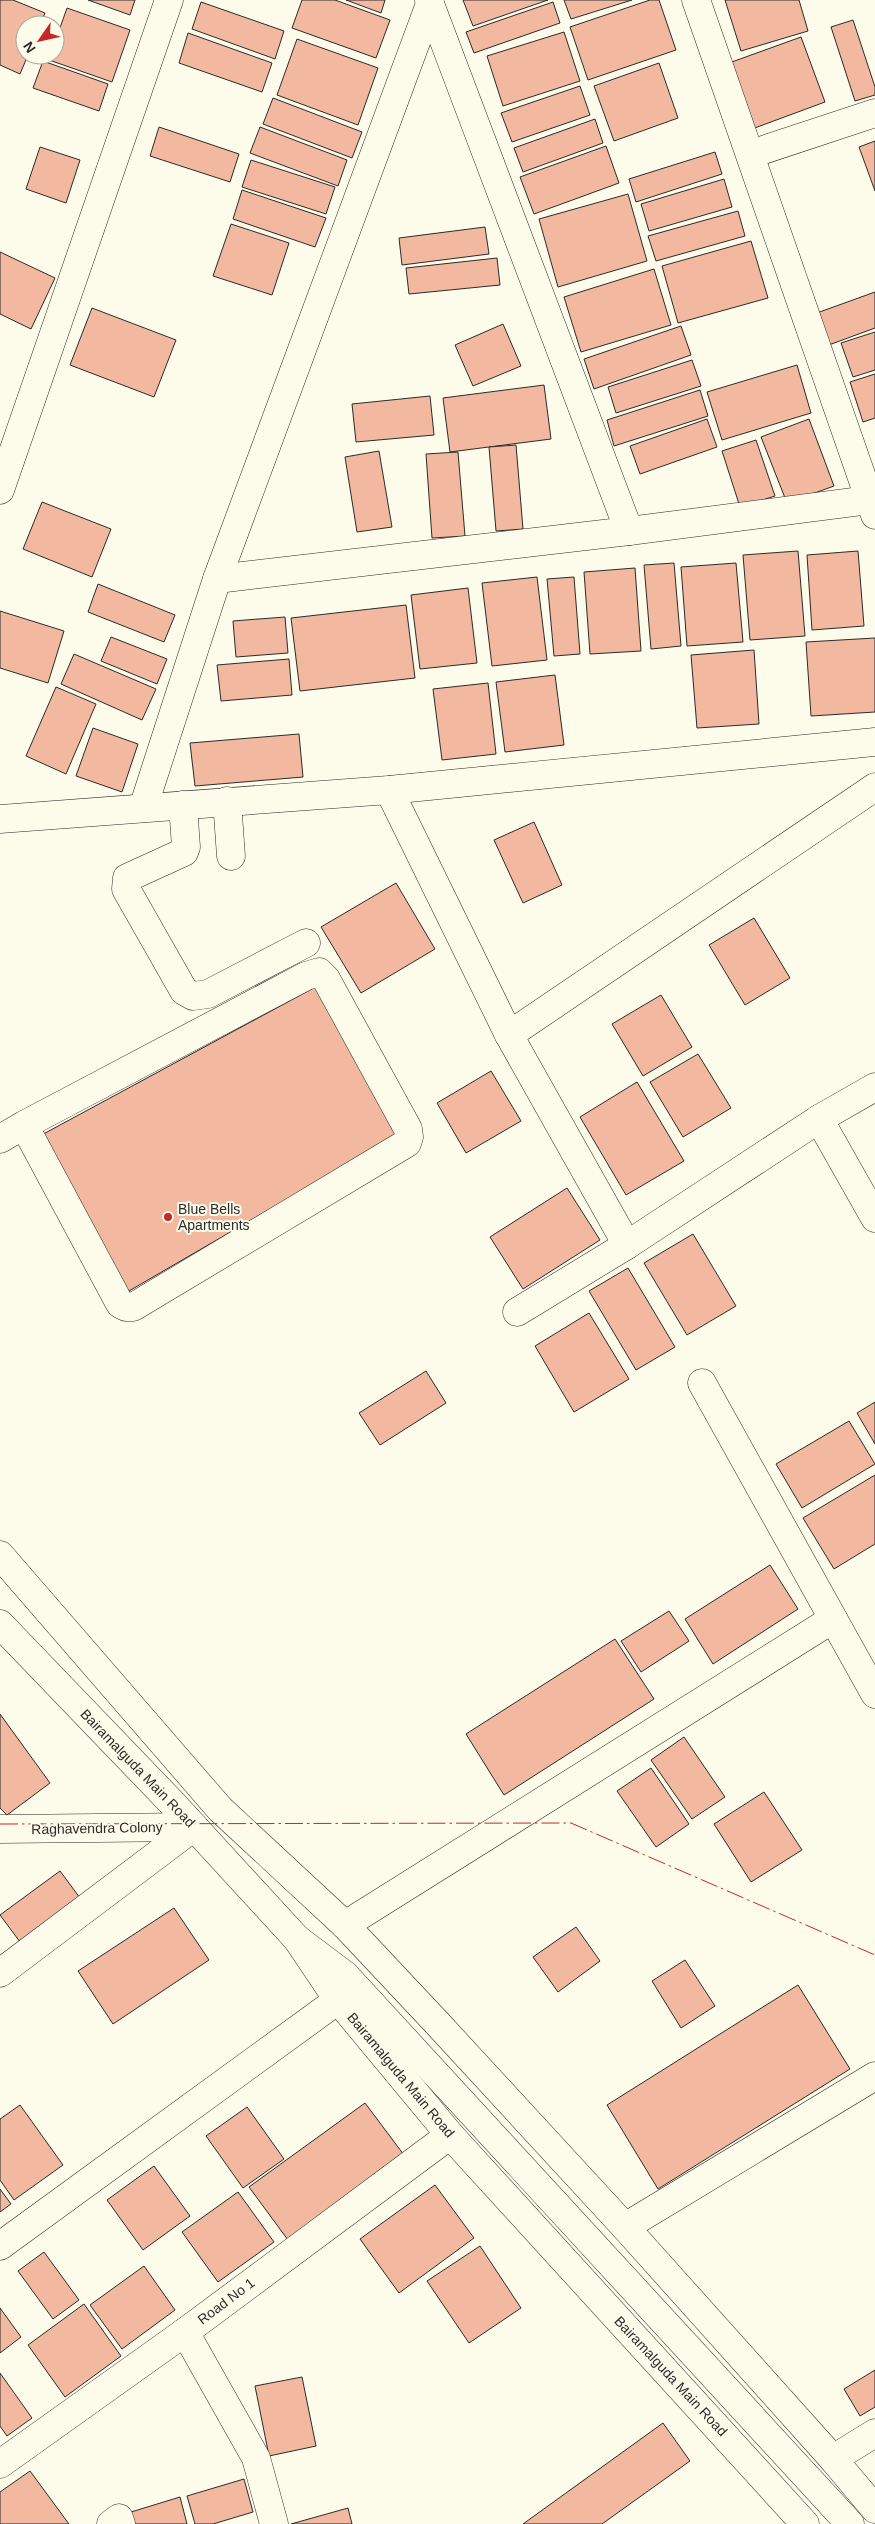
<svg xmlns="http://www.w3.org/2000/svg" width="875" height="2524" viewBox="0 0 875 2524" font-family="Arial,sans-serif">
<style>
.building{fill:#f2b8a0;stroke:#2b2b2b}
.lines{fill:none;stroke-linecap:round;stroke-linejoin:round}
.minor-casing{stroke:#2b2b2b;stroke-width:29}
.major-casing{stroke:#2b2b2b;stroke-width:29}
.highway-casing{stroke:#2b2b2b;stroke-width:29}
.minor{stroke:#fdfbea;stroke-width:28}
.major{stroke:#fdfbea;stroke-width:28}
.highway{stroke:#fdfbea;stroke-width:28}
.power{stroke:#c62828;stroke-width:1;stroke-dasharray:18 4 2.5 4;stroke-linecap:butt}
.poi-dot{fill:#c62828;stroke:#fdfbea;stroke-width:2}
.labels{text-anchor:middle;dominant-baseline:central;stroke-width:4;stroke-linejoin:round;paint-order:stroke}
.poi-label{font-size:14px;fill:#2b2b2b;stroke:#fdfbea;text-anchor:start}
.street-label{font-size:14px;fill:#2b2b2b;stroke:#fdfbea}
</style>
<rect width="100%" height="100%" fill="#fdfbea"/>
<!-- building -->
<g class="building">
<path d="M0 0H13L45 13 40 25H25V55H28L20 74 0 65Z"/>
<path d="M88 0H135L130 15Z"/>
<path d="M302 0H335L390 20 376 58 292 28Z"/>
<path d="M346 0H385L381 13Z"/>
<path d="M463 0H548L473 26Z"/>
<path d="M564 0H632L571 19Z"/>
<path d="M650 0H659L676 50 588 80 570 27Z"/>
<path d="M725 0H799L808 31 741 51Z"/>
<path d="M201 2 284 31 275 59 192 29Z"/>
<path d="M553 2 560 23 474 53 466 32Z"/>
<path d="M67 8 130 30 112 82 49 60 50 55H55V42Z"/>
<path d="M853 20 875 87V95L855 101 831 27Z"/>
<path d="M564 32 580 81 503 106 487 56Z"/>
<path d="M188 33 272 63 262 92 179 63Z"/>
<path d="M801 37 825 102 752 129 729 63Z"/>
<path d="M297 39 378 68 358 125 277 95Z"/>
<path d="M43 61 108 84 99 111 33 88Z"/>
<path d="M659 63 678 118 614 141 594 86Z"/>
<path d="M580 86 590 115 512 142 501 113Z"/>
<path d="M273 98 362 132 352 158 263 124Z"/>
<path d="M595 119 603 143 523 172 514 148Z"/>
<path d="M159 127 239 154 230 182 150 156Z"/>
<path d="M260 127 347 160 338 186 250 153Z"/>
<path d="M875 141V191L859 147Z"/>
<path d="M606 146 619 183 534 214 520 177Z"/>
<path d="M40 147 80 160 66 203 26 189Z"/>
<path d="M715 152 722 174 636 202 629 179Z"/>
<path d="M251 160 335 187 326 214 242 187Z"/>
<path d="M724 179 732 207 649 231 641 204Z"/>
<path d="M242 190 326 218 315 247 233 219Z"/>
<path d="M628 194 647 261 558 287 539 219Z"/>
<path d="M738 211 745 236 656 261 648 236Z"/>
<path d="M231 224 289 243 272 295 213 276Z"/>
<path d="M485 227 489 254 402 265 399 238Z"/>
<path d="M751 241 768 298 678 323 662 266Z"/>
<path d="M0 252 55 278 31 329 0 314Z"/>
<path d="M497 258 500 285 409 294 406 268Z"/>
<path d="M654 269 671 325 581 352 564 297Z"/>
<path d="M875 292V328L826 346 814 314Z"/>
<path d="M92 308 176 340 154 397 70 365Z"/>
<path d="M503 324 521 366 473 386 455 345Z"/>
<path d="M681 326 691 355 594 389 584 359Z"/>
<path d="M875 332V370L853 377 841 343Z"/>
<path d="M692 360 701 386 616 413 608 387Z"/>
<path d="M797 365 811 413 722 440 707 392Z"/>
<path d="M875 374V418L863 422 850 382Z"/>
<path d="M544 385 551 439 450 452 443 398Z"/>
<path d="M700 390 708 416 614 446 607 420Z"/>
<path d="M430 396 434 435 356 442 352 404Z"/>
<path d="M707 419 717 447 640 474 630 446Z"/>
<path d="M809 419 834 486 787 503 761 437Z"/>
<path d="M756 440 775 496 740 507 722 451Z"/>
<path d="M516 445 523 529 496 531 489 447Z"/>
<path d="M379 451 392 527 357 532 345 457Z"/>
<path d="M458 452 465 536 432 538 426 454Z"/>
<path d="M42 502 111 529 92 577 23 549Z"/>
<path d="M798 551 805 636 750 640 743 555Z"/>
<path d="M858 551 864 626 812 630 807 555Z"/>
<path d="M674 563 681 646 651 649 644 565Z"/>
<path d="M736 563 743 642 687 646 681 567Z"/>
<path d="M635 568 641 651 590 654 584 572Z"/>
<path d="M537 577 547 660 492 666 482 583Z"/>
<path d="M574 577 580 654 554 656 547 579Z"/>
<path d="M98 584 175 615 164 642 88 612Z"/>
<path d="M468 588 477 663 420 669 411 595Z"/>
<path d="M406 605 415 678 300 691 291 618Z"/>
<path d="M0 611 64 631 48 683 0 668Z"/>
<path d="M285 617 288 653 236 657 233 621Z"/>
<path d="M111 637 167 659 157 684 101 661Z"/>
<path d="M875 638V712L811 716 806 642Z"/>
<path d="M754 650 759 724 697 728 691 655Z"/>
<path d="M74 654 156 689 142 720 61 684Z"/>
<path d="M289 659 292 695 221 701 217 665Z"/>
<path d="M555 675 564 745 505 752 496 682Z"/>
<path d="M488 683 496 754 442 760 433 689Z"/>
<path d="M56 687 96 704 66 774 26 756Z"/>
<path d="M93 728 138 744 122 792 76 776Z"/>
<path d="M299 734 303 777 195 786 190 743Z"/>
<path d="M534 822 562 885 523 903 494 840Z"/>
<path d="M396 883 435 949 361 993 321 927Z"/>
<path d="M754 918 790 978 745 1005 709 945Z"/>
<path d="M321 984 401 1133 122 1295 36 1138Z"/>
<path d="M661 995 692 1047 643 1076 612 1024Z"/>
<path d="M698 1054 731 1108 683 1137 650 1082Z"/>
<path d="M491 1071 521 1121 466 1153 437 1103Z"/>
<path d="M637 1082 684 1161 626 1195 580 1117Z"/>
<path d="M567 1188 600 1240 523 1289 490 1237Z"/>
<path d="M693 1234 736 1306 687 1335 644 1263Z"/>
<path d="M628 1268 675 1347 636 1370 589 1291Z"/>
<path d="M589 1313 629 1379 574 1412 535 1346Z"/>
<path d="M426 1371 446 1403 380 1445 359 1413Z"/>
<path d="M875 1402V1444L857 1413Z"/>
<path d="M849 1421 875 1464 802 1508 776 1464Z"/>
<path d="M875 1475V1544L834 1569 803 1518Z"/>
<path d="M770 1565 798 1609 713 1664 685 1619Z"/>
<path d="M669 1611 689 1641 641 1672 621 1641Z"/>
<path d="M615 1639 654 1699 504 1795 466 1734Z"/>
<path d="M0 1714 50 1783 7 1815 0 1808Z"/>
<path d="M684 1737 725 1797 692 1819 651 1760Z"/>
<path d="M651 1768 689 1824 656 1847 617 1791Z"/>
<path d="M764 1792 802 1850 751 1882 714 1824Z"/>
<path d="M60 1871 86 1906 26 1950 0 1915Z"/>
<path d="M174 1908 209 1960 113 2024 78 1971Z"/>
<path d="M576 1927 600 1961 558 1992 533 1957Z"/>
<path d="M685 1960 715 2006 681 2028 652 1981Z"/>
<path d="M798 1985 850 2069 658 2189 607 2105Z"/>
<path d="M365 2103 404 2155 288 2240 249 2187Z"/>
<path d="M20 2105 63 2165 14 2200 0 2180V2119Z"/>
<path d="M247 2107 284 2159 243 2188 206 2136Z"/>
<path d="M154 2166 190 2216 143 2250 107 2200Z"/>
<path d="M435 2185 474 2238 399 2293 360 2239Z"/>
<path d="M0 2189 11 2204 0 2212Z"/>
<path d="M238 2192 274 2242 218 2282 182 2232Z"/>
<path d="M480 2246 521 2308 469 2343 427 2281Z"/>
<path d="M44 2252 79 2300 53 2319 18 2271Z"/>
<path d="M144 2266 175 2310 122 2349 90 2305Z"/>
<path d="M84 2304 121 2356 65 2397 28 2345Z"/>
<path d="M0 2308 21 2337 0 2353Z"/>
<path d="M875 2370V2407L860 2416 844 2389Z"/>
<path d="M0 2373 32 2418 7 2436 0 2426Z"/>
<path d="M302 2377 316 2446 269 2456 255 2386Z"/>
<path d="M663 2423 690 2461 602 2524H523Z"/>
<path d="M30 2471 69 2524H0V2492Z"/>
<path d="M244 2479 253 2512 213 2524H195L187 2496Z"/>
<path d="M180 2497 187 2524H134L131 2512Z"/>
<path d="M348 2508 352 2524H291Z"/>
</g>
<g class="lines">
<defs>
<g id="minor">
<path d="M696 0 875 515"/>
<path d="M751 154 875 113"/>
<path d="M0 490 169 0"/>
<path d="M629 531 869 500"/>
<path d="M217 579 629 531 430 4"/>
<path d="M389 790 509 1035 627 1245"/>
<path d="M227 801 231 856"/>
<path d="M183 805 186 847 184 852 127 878 126 889 184 991 193 996 208 994 306 943"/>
<path d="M143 808 217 579 430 4 429 0"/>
<path d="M0 819 389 790 875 742"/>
<path d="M509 1035 875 787"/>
<path d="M819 1119 875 1218"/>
<path d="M0 1139 24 1125 306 976 319 972 326 979 408 1129 409 1137 407 1143 133 1307H126L120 1304 24 1125"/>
<path d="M517 1312 627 1245 819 1119 875 1087"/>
<path d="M702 1383 875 1694"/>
<path d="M0 1829 194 1827"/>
<path d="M345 1925 833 1619"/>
<path d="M0 1973 194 1827"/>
<path d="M625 2227 875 2076"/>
<path d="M0 2246 338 2000"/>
<path d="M185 2332 256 2458 274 2524"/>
<path d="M833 2459 875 2433"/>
<path d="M0 2464 185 2332 450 2135"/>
<path d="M111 2524 119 2518 121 2524"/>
</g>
<g id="major">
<path d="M0 1555 220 1809 345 1925 438 2024 625 2227 833 2459 875 2509"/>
<path d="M0 1624 174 1805 297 1939 338 2000 450 2135 805 2524"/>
</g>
<path id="highway" d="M297 1939 345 1975 850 2524"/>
</defs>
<!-- minor casing -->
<use href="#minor" class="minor-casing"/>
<!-- major casing -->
<use href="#major" class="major-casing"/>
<!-- highway casing -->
<use href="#highway" class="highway-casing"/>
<!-- minor -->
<use href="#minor" class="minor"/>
<!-- major -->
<use href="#major" class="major"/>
<!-- highway -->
<use href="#highway" class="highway"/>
<!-- power -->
<path class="power" d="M0 1824 571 1823 875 1955"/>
</g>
<!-- markers -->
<circle class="poi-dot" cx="168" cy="1217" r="5"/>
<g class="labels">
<!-- poi labels -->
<g class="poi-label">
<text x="178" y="1209">Blue Bells<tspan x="178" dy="16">Apartments</tspan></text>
</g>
<!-- street labels -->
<g class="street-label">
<text transform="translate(138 1768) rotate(46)">Bairamalguda Main Road</text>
<text transform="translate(97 1828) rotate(-1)">Raghavendra Colony</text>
<text transform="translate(401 2075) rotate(50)">Bairamalguda Main Road</text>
<text transform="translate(226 2301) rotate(-37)">Road No 1</text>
<text transform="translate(671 2376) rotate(47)">Bairamalguda Main Road</text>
</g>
</g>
<!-- north arrow -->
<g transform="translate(40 40) rotate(236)"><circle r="24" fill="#fdfbea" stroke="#a9a89e"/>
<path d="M0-4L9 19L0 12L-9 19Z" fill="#c62828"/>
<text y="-8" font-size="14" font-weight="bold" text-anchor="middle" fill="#2b2b2b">N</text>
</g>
</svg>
